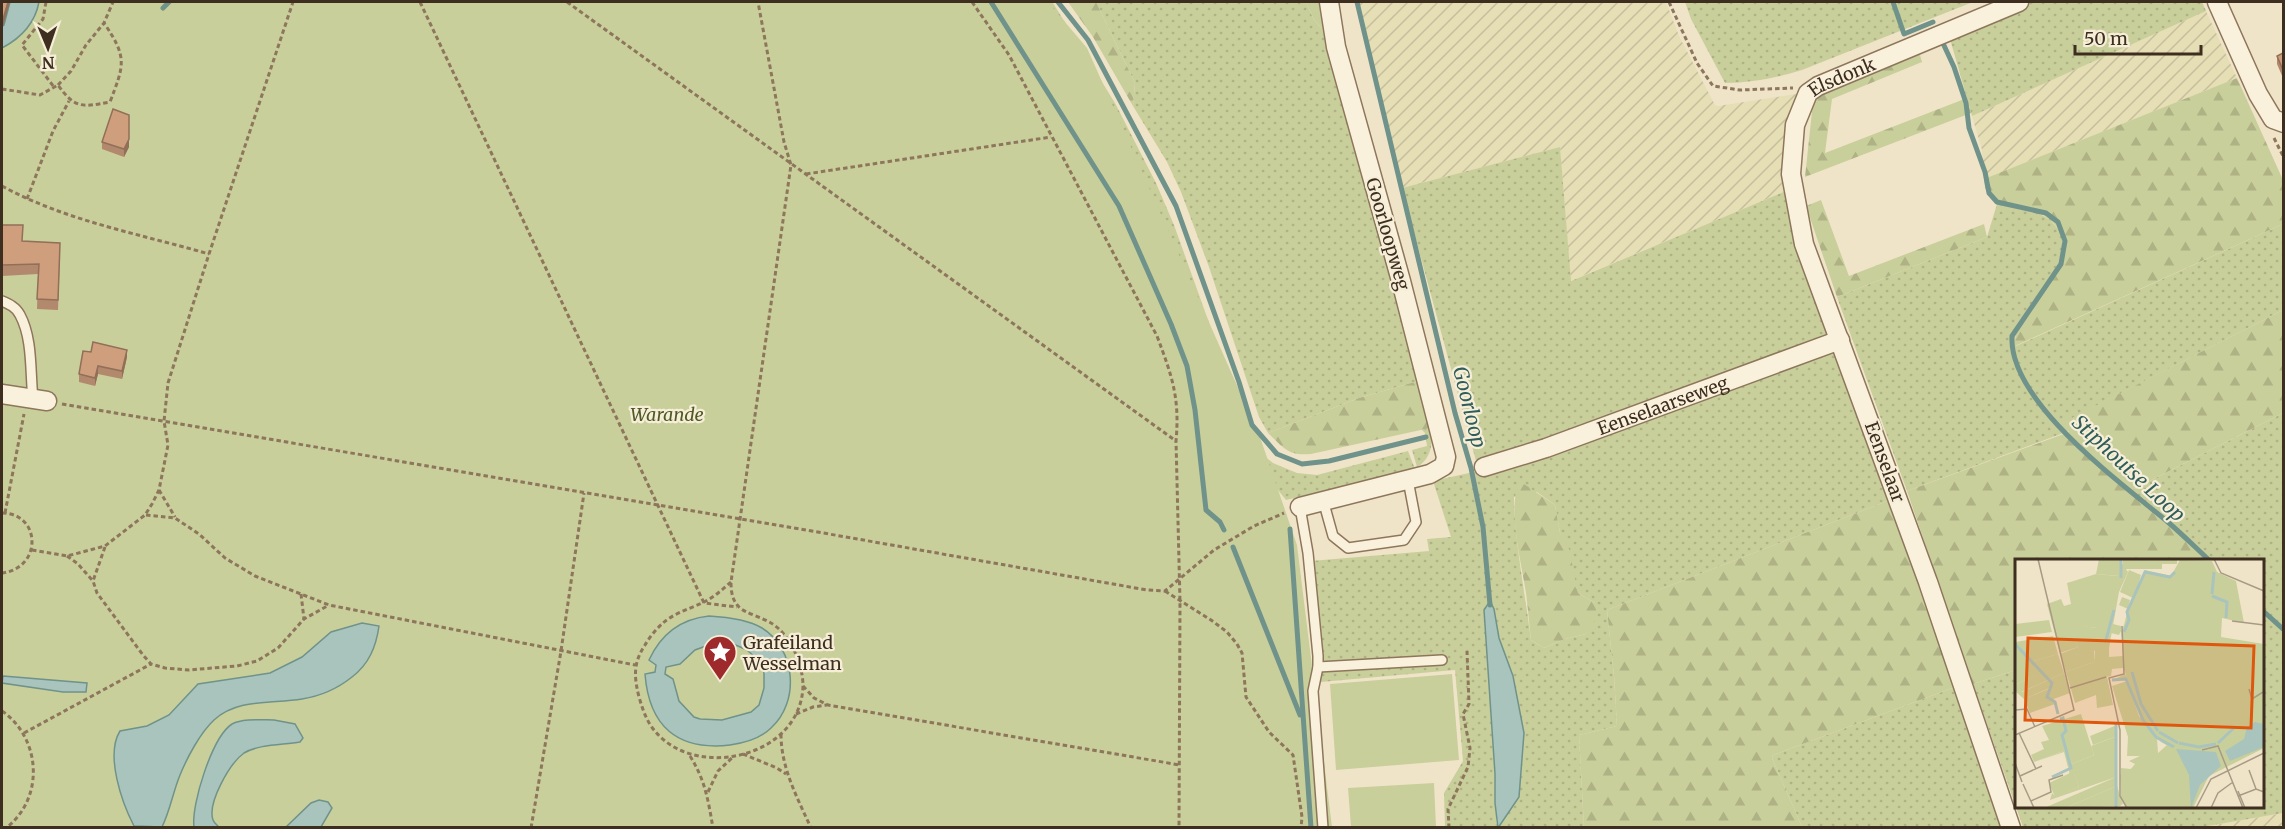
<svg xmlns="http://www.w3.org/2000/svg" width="2285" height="829" viewBox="0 0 2285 829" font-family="Merriweather,serif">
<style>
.farmland{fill:url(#farmland-furrows)}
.grass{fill:url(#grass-dots);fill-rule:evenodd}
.forest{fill:url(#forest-firs)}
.park{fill:#c9cf9b}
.water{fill:#a9c4bc;stroke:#6f938a;stroke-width:1.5;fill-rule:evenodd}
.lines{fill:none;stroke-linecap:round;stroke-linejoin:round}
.stream{stroke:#6f938a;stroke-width:5}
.service-casing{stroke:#8d765c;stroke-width:12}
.minor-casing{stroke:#8d765c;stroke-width:21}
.path{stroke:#8d765c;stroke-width:3;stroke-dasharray:4.5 3;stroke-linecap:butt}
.service{stroke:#faf1dc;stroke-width:9}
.minor{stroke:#faf1dc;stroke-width:18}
.wall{fill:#b2896c}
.shaded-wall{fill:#916f58}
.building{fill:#cf9f7d;stroke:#916f58;stroke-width:1.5}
.labels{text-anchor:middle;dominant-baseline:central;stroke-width:4.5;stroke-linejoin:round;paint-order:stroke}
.street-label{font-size:18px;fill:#3d2e20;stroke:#f7eed8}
.park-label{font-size:18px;font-style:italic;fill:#4d5a26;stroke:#f7eed8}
.poi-label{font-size:18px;fill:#3d2e20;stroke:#f7eed8;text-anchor:start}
.water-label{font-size:20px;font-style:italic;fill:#2f5d5a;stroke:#f7eed8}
.inset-river{fill:none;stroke:#a9c4bc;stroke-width:3}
.inset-road{fill:none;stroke:#a89b85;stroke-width:1.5}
.view{fill:#df570d;fill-opacity:0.15;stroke:#df570d;stroke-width:3}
.inset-edge{fill:none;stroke:#3d2e20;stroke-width:3}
</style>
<defs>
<pattern id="farmland-furrows" width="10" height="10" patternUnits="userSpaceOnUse" patternTransform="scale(1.5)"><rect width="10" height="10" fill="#e6deb5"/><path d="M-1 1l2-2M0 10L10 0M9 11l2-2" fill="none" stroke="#c6bf9b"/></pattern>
<pattern id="grass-dots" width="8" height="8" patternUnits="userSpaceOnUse" patternTransform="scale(1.5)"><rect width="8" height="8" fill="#c9cf9b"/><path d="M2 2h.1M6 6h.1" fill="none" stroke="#aeb285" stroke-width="1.8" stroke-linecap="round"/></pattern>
<pattern id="forest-firs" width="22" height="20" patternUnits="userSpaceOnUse" patternTransform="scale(1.5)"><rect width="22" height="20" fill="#c9cf9b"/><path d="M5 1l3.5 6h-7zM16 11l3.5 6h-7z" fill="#aeb285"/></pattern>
</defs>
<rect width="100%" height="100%" fill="#f0e4c8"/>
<!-- farmland -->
<g class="farmland">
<path d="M1357 2H1666L1679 36 1715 105 1718 106 1796 94 1786 191 1570 281 1560 147 1402 188 1380 105Z"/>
<path d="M2206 11 2237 78 1984 179 1982 150 1972 116Z"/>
<path d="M2283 813V827H2202Z"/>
</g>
<!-- grass -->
<g class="grass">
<path d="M1035 2H1051L1053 3 1115 103 1156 183 1174 225 1236 398 1263 455 1273 463 1297 473 1317 475 1408 451 1415 469 1286 500 1265 474Z"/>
<path d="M1096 2H1306L1314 20 1328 35 1418 381 1359 398 1268 433 1259 417 1209 267 1181 192 1167 162 1133 106 1135 83Z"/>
<path d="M1685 2H1973L1802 70C1776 78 1752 83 1725 83L1691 19Z"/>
<path d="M2023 2H2202L2206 11 1972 116 1948 32Z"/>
<path d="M1560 147 1571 281 1786 191 1828 333 1819 344 1585 429 1476 461 1402 188Z"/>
<path d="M1997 204 2012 210 2031 209 2049 219 2061 232 2064 252 2056 274 2018 325 2015 336 2016 346 2283 224V310L2063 423 2069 431 1907 491 1837 297 1987 237Z"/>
<path d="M1821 352 1834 353 1842 359 1890 500 1607 610 1614 676 1617 726 1579 735 1584 827H1498L1519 797 1513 676 1499 638 1494 609 1495 803 1497 827H1445L1444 793 1463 761 1455 670 1321 682 1311 561 1429 551 1427 539 1451 537 1433 481 1478 471ZM1537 492 1555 505 1560 533 1578 593 1595 603 1586 634 1565 639 1544 648 1531 640C1525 592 1515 545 1514 497Z"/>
<path d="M2283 413V813L2202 827H2023L1973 684 2016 670V806H2262V560H2213L2178 532 2132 490Z"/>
<path d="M1430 428C1434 443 1431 459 1417 467L1412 450 1427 446 1425 433 1422 430Z"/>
<path d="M1955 687 2003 827H1802L1772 758 1773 755Z"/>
</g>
<!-- forest -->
<g class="forest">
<path d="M1068 2H1096L1135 83 1133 106 1093 37Z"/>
<path d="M1306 2H1322L1328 35 1314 20Z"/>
<path d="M1917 44 1922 62 1832 99 1825 153 1967 98 1971 113 1805 177 1813 102 1816 89Z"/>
<path d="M2237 78 2283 180V224L2015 346C2015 339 2015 331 2019 324 2032 300 2078 262 2060 231 2055 223 2040 211 2031 209 2025 208 2018 211 2012 210 1996 207 1984 195 1984 179Z"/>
<path d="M1821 200 1849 276 1984 224 1987 237 1837 297 1806 206Z"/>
<path d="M2283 310V413L2132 490 2178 532 2213 560H2016V670L1973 684 1907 491 2069 432 2062 423Z"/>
<path d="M1418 381 1430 428 1311 454C1288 456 1284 448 1268 433L1359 398Z"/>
<path d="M1518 480 1555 505 1560 533 1569 549 1578 593 1595 603 1597 617 1586 634 1565 639 1544 648 1531 640C1529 624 1528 608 1526 593 1520 555 1509 518 1518 480Z"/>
<path d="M1890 500 1955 687 1773 755 1772 758 1802 827H1584L1579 735 1617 726 1614 676 1607 610Z"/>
</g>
<!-- park -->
<g class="park">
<path d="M2 2H1048L1087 48 1260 437 1297 545 1332 827 2 828Z"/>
<path d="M1452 674 1459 760 1336 770 1330 684Z"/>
<path d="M1434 783 1436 827H1351L1348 788Z"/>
</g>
<!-- water -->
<g class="water">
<path d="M10 2H39C35 23 21 38 2 48V26L4 25Z"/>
<path d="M1490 601 1494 609 1499 638 1513 676 1524 733 1519 797 1498 828 1495 803V774L1484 610Z"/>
<path d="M709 616C726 617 747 619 762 628 796 649 800 702 771 728 760 739 745 743 730 745 677 751 649 726 645 674L655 672 656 665 649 660C661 634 680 619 709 616ZM717 642 731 643 747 650 760 662 764 673V688L759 705 751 712 722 720 700 719 694 717 679 701 673 679 665 674 666 667 680 664 695 650Z"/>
<path d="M362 623 379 626C376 647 369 664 352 677 337 689 321 696 302 699 273 704 238 698 214 720 200 733 187 758 180 775 173 792 170 811 162 827L134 826C122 803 105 755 120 731L147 726 169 715 198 684 270 673 302 657 331 632Z"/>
<path d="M3 676 87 683 86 692H63L2 683Z"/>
<path d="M274 720 295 724 303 738 300 742C283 745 259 744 244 753 230 763 207 803 213 820 214 823 217 825 219 827H194C191 805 212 737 232 724 243 718 262 720 274 720Z"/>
<path d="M319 800 328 802 332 808 321 827H286L311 803Z"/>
</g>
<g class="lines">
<!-- stream -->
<g class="stream">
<path d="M991 2 1119 206 1171 324 1187 366 1195 410 1206 510 1220 522 1224 530"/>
<path d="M1058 2 1088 40 1176 206 1239 382 1252 425 1277 454 1302 464 1329 461 1426 437"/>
<path d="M1357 2 1455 413 1471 468 1483 527 1490 605"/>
<path d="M1893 2 1904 34 1933 22"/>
<path d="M163 8 169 2"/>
<path d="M1941 39 1954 67 1966 103 1969 128 1985 172 1989 193 1997 202 2046 213 2058 222 2065 241 2061 264 2012 336C2008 402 2123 484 2169 523 2183 535 2196 548 2209 560"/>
<path d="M1290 529 1311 828"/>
<path d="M1233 547 1300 715"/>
<path d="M2262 610 2284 630"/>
</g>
<defs>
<g id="service">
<path d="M2 301C9 304 16 307 20 315 33 339 30 373 33 399"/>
<path d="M1323 500 1333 536 1348 548 1404 540 1416 522 1408 480"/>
<path d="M1300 507 1308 553 1318 656V667L1313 691 1323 828"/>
<path d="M1318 667 1442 660"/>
</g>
<g id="minor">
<path d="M2217 2 2258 94 2273 119 2284 123"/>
<path d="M2 394 47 401"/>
<path id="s1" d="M1484 467 1546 448 1840 340"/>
<path d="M1300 507 1430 474 1444 466 1446 457 1401 281 1336 47 1329 2"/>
<path id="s2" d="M2011 828 1928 582 1804 244 1791 174 1795 125 1808 93 1818 86 2019 2"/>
</g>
</defs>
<!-- service casing -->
<use href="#service" class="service-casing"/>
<!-- minor casing -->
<use href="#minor" class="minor-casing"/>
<!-- path -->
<g class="path">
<path d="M46 2 43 19 22 45 54 87"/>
<path d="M420 2 704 603 737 607"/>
<path d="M567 2 1176 441"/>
<path d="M972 2 1009 55 1157 336C1172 376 1180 398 1176 441L1180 602 1179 828"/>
<path d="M1669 2 1697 63 1713 86 1740 90 1793 88"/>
<path d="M58 85 71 71 86 45 104 23 113 2"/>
<path d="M2 89 40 95 58 85C75 109 82 107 110 102 124 65 128 58 104 23"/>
<path d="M2274 138 2284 158"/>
<path d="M806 174 1051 137"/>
<path d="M2 186C66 221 140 234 209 254"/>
<path d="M27 199 53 131 69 101"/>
<path d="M62 404 829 534 1147 590 1165 591 1214 550 1254 526 1284 513"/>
<path d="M159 490 175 517"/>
<path d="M2 513C41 513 43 568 2 573"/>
<path d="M5 513 24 414"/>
<path d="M146 515 175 518 199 534 225 558 255 576 329 605 635 665"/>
<path d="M105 547 93 581 97 593 143 655 151 664 165 668 189 670 237 666 257 661 278 648 304 619 329 605"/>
<path d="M32 550 67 556 105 546 145 515 152 504 159 490 168 445 164 421 168 383 209 254 293 2"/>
<path d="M67 556 78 564 93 581"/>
<path d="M731 582C722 590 713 598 702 603 689 609 672 614 662 624 656 629 649 638 645 645 633 663 634 677 639 697 642 707 645 717 651 726 690 783 801 759 803 686 803 664 790 634 771 623 763 618 745 613 739 607 732 600 731 591 731 582L791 165 784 142 758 2"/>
<path d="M1165 591 1211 620 1227 632 1237 644 1242 653 1246 697 1269 732 1293 755 1302 817 1301 828"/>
<path d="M301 594 304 619"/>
<path d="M803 686 814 698 828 705 1180 765"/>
<path d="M2 711C41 738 45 798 6 828"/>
<path d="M796 714 813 707 827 705"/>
<path d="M24 733 151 664"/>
<path d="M781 734C781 768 797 797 811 828"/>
<path d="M743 754 777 768 786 774"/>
<path d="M690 756C705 780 708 799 713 828"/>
<path d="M708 792 718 771 733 757"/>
<path d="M531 828 561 651 584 493"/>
<path d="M1449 828 1448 809 1468 767 1470 748 1463 714 1469 704 1467 651"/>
</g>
<!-- service -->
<use href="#service" class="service"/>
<!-- minor -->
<use href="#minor" class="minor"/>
</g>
<!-- wall -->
<g class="wall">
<path d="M2283 53V78L2277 64V56Z"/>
<path d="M102 142 129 147 124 157 102 149Z"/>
<path d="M2 225 23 241 60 253 58 310 37 309 38 274 2 276Z"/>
<path d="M91 352 127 357 122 379 98 374 95 386 79 382V374Z"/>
</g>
<!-- shaded-wall -->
<g class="shaded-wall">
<path d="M8 2H10L3 27V19Z"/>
<path d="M129 115V147L124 157V149Z"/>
<path d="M127 350V357L122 379V371Z"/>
<path d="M98 366V374L95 386V378Z"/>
</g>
<!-- building -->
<g class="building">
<path d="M2 2H8L3 19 2 18Z"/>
<path d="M2283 53V70L2277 56Z"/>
<path d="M113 109 129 115V139L124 149 102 142Z"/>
<path d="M2 225H23L22 241 60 243 58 300 37 299 39 264 2 265Z"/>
<path d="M93 342 127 350 122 371 98 366 95 378 79 374 83 351 91 352Z"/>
</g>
<!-- icons -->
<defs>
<symbol id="sight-pin" viewBox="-11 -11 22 30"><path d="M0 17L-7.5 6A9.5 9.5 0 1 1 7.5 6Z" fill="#9e2a2b" stroke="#f7eed8"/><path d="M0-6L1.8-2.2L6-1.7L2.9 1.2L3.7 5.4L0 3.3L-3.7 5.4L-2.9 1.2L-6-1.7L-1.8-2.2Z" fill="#fff"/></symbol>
</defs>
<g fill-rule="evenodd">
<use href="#sight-pin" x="701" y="633" width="38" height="52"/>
</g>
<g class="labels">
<!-- street labels -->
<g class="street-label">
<text stroke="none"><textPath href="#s2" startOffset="812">Elsdonk</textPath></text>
<text transform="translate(1388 234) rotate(74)">Goorloopweg</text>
<text stroke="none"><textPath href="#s1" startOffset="189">Eenselaarseweg</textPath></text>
<text transform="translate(1885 462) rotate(70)">Eenselaar</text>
</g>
<!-- park labels -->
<g class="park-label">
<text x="667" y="414">Warande</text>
</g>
<!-- poi labels -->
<g class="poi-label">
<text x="743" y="642">Grafeiland<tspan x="743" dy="21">Wesselman</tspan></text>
</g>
<!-- water labels -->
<g class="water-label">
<text transform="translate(1470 407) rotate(76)">Goorloop</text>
<text transform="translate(2129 468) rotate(43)">Stiphoutse Loop</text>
</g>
</g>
<!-- overview -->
<g transform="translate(2015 559)">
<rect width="249" height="249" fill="#f0e4c8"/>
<path d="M104 0 113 13 104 33 94 89V98L108 97V109L97 110 96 117 86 119 92 118 98 146 82 149 81 136 60 144 51 113 79 103 82 69 55 66 63 88 45 94 32 45 46 40 49 47 56 45 52 24 81 15 103 17ZM34 61 37 73 0 78V65ZM38 77 43 95 16 103 27 113 2 125 7 133 49 114 55 134 36 141 33 137 37 128 9 140 0 132V83ZM110 115 162 186 113 249 106 225V209L116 210 120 205 114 202 125 197H112L113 178 97 127 112 122 124 157 142 179 143 194 152 186 128 159 113 120 96 122ZM66 155 79 196 57 205 51 191 19 203 16 196 29 190 26 183 34 181 27 167ZM102 166V177L78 186 75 177ZM55 214H59L64 228 40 238 34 224ZM101 218 102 227 50 249H29Z" fill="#c9cf9b"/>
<path d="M84 0H104V17L81 15ZM71 42 99 52 94 70 95 57 70 48ZM54 65 82 69V91L79 92V103L51 113 45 95 63 88ZM43 95 49 114 6 133 2 125 26 113 16 103ZM38 128 33 139 40 145 15 154 9 140ZM102 177 101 218 35 241 37 234 40 237 64 228 59 215 55 216 49 193 19 203 51 191 57 205 79 196 76 187ZM102 227 108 245 105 247 50 249Z" fill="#c9cf9b"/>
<path d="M108 0H162V5H147V10H108ZM165 1 197 2 202 13 221 22 229 64 207 59 206 78 249 85V189L194 217 178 249H113L106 239 105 216 155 188 146 183 129 161 109 111 106 72 104 76 96 74 98 65 106 67V72L109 66 113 50 104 46 107 38 115 41 113 48 118 39 105 33 114 11 126 16 123 27 130 11 156 17Z" fill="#c9cf9b"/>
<path d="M240 163 249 165V188L215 202 210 192 229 180 232 168ZM161 190 201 193 206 207 185 226 176 249 174 216Z" fill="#a9c4bc"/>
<path class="inset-river" d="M106 19V0M197 35 199 13M197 37 212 43 211 59M109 73 114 61 112 53 130 13 155 18 160 13M91 81 99 51M0 85 37 124 32 138 40 143 43 155M117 113 126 145 143 172M97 121 111 120 128 161 141 178 159 188M144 173 163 184M164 184 184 188 201 185M203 184 220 168M37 218 56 209 47 176 51 172 48 159 45 160M101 249V163"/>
<path class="inset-road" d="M199 0 206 14 249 32M217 62 249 66M107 67 109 115 94 119 105 171V237L112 249M55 129 91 118M234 130 237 140 248 133M0 151 12 150 20 168M4 174 21 210M0 176 59 151 23 0M187 191 203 187 228 249M0 204 7 223M234 211 241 230M5 217 27 207M8 225 19 249M223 232 230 249M223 237 241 230 249 233M16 242 36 233 34 221 48 216M181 249 196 220 249 194M196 249 203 234 218 223"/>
<path class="view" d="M13 79 239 87 236 169 10 161Z"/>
<rect width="249" height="249" class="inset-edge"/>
</g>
<!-- border -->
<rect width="2285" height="829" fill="none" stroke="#3d2e20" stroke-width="6"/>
<!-- north arrow -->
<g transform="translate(48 48) rotate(178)" stroke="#f7eed8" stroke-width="4.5" paint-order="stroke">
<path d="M0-4.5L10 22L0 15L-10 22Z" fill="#3d2e20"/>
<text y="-9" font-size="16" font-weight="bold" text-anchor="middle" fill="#3d2e20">N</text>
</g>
<!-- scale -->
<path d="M2075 45v9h126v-9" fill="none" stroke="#3d2e20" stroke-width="3"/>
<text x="2084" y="45" font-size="18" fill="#3d2e20" stroke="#f7eed8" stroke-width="4.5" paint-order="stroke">50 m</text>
</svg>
